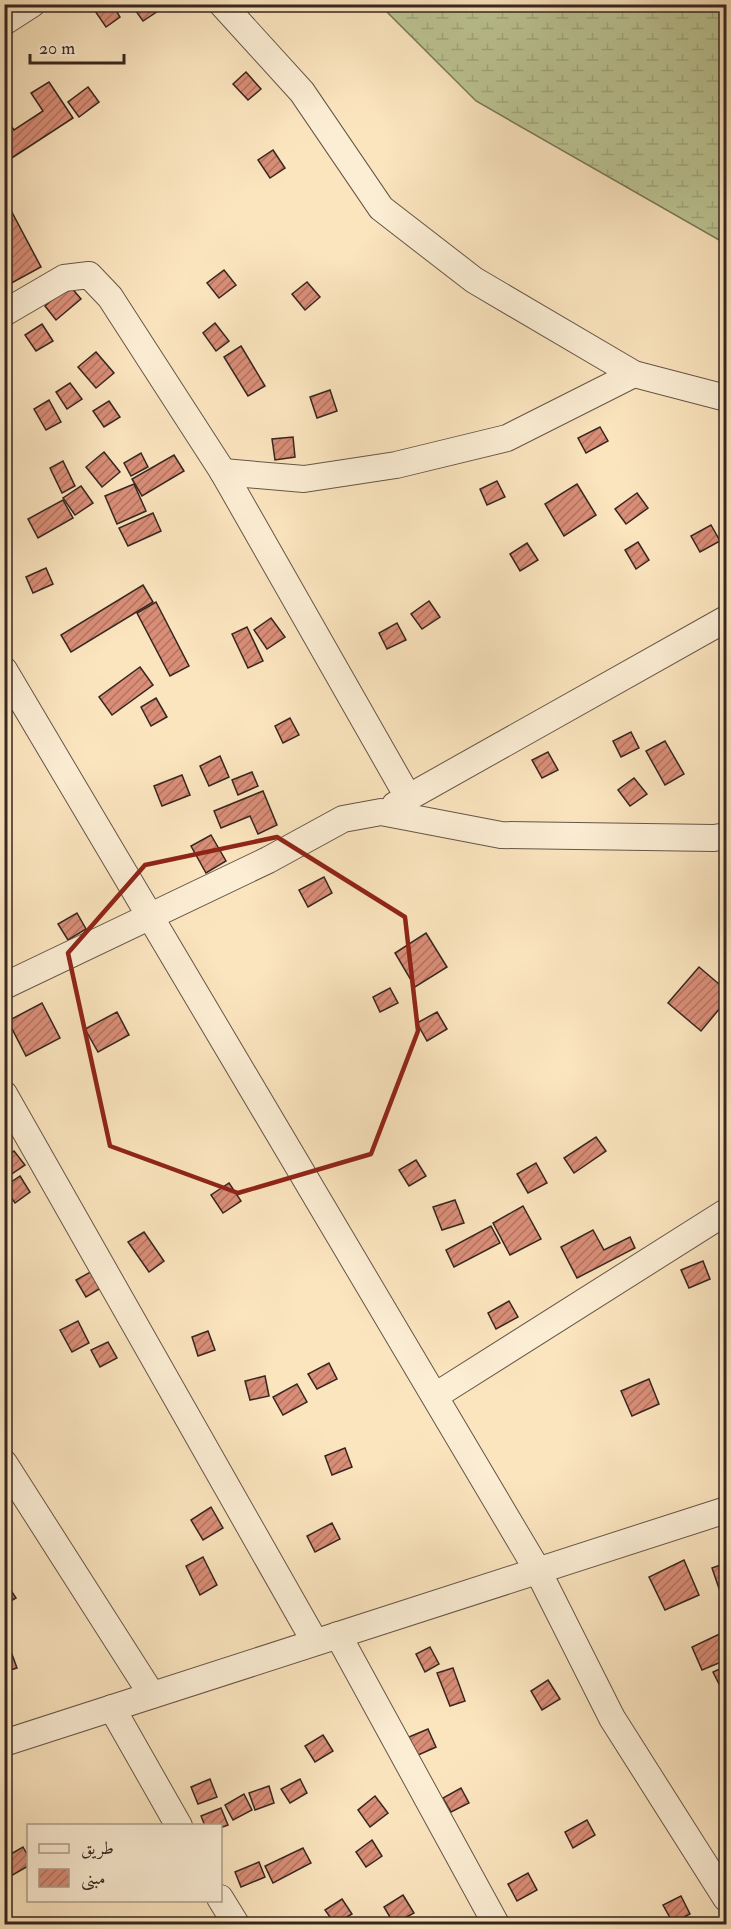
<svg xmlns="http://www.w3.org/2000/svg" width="731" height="1929" viewBox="0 0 731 1929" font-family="'IM FELL Double Pica',Amiri,serif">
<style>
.wetland{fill:url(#wetland-marsh);stroke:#79765a;stroke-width:1.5}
.building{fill:url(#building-hatch);stroke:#36261f;stroke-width:1.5}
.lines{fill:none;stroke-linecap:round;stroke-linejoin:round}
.street-casing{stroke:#675647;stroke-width:28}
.street{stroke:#fceed5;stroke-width:26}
.marked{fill:none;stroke:#8f2418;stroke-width:4.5;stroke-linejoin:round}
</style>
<defs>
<pattern id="wetland-marsh" width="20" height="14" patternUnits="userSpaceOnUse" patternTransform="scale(1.5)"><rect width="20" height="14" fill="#bcc594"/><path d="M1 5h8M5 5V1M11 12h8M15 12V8" fill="none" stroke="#a2a97f"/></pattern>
<pattern id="building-hatch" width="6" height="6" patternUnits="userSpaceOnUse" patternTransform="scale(1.5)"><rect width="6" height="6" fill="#da8e78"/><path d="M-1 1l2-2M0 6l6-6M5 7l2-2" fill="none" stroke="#b27462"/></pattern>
</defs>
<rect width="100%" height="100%" fill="#fbe5bf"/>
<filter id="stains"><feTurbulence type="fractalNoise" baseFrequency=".00333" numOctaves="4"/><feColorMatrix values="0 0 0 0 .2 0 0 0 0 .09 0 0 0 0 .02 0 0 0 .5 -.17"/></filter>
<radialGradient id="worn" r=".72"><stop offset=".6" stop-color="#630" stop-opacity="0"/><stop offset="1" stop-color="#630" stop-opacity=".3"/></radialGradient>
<!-- wetland -->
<path class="wetland" d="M380 5H726V244L476 101Z"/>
<!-- building -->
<g class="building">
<path d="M104 4H112L120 17 106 27 95 11Z"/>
<path d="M137 4H154L158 11 143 21 133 7Z"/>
<path d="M246 72 261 89 248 100 233 84Z"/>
<path d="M49 82 73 118 4 163V116L14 130 43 111 31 93Z"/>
<path d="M88 87 99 102 79 117 68 102Z"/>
<path d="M273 150 285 168 270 178 258 160Z"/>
<path d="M6 201 41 267 6 286 4 202Z"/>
<path d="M224 270 236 285 219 298 207 283Z"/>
<path d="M307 282 320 297 305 310 292 294Z"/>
<path d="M69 285 81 299 56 320 45 306Z"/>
<path d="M215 323 229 341 216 351 203 333Z"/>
<path d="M42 324 53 341 36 351 25 335Z"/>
<path d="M241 346 265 386 248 396 224 357Z"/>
<path d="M96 352 114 373 96 388 78 367Z"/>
<path d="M70 383 82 399 67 409 56 392Z"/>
<path d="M330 390 337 411 317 418 310 397Z"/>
<path d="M49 400 61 422 46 430 34 409Z"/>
<path d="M109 401 120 417 104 427 93 411Z"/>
<path d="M600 427 608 441 586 453 578 438Z"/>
<path d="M293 437 295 457 275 460 272 439Z"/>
<path d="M104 452 120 472 102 487 86 467Z"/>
<path d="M141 453 148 467 131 476 124 463Z"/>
<path d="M174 455 184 471 142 496 132 479Z"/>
<path d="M63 461 75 486 62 493 50 468Z"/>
<path d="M497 481 505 497 487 505 480 489Z"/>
<path d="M134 484 146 511 117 524 105 496Z"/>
<path d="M577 484 596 515 564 536 545 504Z"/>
<path d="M81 486 93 503 75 515 63 498Z"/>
<path d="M637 493 648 508 626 524 615 509Z"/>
<path d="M63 500 73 518 38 538 28 519Z"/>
<path d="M153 513 161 531 128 546 119 528Z"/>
<path d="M711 525 720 541 700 552 691 536Z"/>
<path d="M638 542 649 560 636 569 625 550Z"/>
<path d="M527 543 538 560 520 571 510 554Z"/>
<path d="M46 568 53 584 33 593 26 577Z"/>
<path d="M143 585 153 602 71 652 61 635Z"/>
<path d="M429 601 440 617 422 629 411 614Z"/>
<path d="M156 602 189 666 170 676 137 613Z"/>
<path d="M271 618 285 637 267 649 254 630Z"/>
<path d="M397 623 406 640 387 649 379 633Z"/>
<path d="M247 627 263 661 248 668 232 634Z"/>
<path d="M140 667 153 685 112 715 99 697Z"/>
<path d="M156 698 167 717 151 726 141 707Z"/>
<path d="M290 718 299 735 283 743 275 726Z"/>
<path d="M631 732 639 748 621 757 613 741Z"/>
<path d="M665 741 684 774 665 785 646 751Z"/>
<path d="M548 752 558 770 542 778 532 760Z"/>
<path d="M220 756 229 777 209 786 200 766Z"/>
<path d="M252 772 258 786 238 795 232 780Z"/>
<path d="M182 775 190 795 162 806 154 786Z"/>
<path d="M634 778 647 794 630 806 618 790Z"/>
<path d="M263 791 277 825 258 834 250 816 221 828 214 811Z"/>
<path d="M211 835 226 861 206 873 191 846Z"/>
<path d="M324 877 332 893 308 907 299 890Z"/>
<path d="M77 913 86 929 68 940 58 924Z"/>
<path d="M426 933 447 967 415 987 395 953Z"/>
<path d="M699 967 726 990V1001L701 1031 668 1003Z"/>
<path d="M390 988 398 1003 380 1012 373 997Z"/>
<path d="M42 1003 60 1038 26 1056 8 1021Z"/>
<path d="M117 1012 129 1035 98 1052 85 1029Z"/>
<path d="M437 1012 447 1029 427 1041 417 1023Z"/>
<path d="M596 1137 606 1151 574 1173 564 1158Z"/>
<path d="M14 1151 25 1165 4 1179V1159Z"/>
<path d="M416 1160 426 1176 409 1186 399 1170Z"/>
<path d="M536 1163 547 1183 528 1193 517 1174Z"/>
<path d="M20 1176 30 1192 15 1203 4 1187Z"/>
<path d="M229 1183 241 1201 223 1213 211 1195Z"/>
<path d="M455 1200 464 1223 442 1230 433 1207Z"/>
<path d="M523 1206 541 1239 510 1255 493 1223Z"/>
<path d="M491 1226 500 1243 454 1267 446 1250Z"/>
<path d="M593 1230 604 1250 630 1237 635 1248 577 1278 561 1247Z"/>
<path d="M144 1232 164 1261 149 1272 128 1242Z"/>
<path d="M703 1261 710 1279 689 1288 681 1270Z"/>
<path d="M96 1269 106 1285 86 1297 76 1280Z"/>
<path d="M509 1301 518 1317 496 1329 488 1313Z"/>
<path d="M78 1321 89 1343 72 1352 60 1330Z"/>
<path d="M208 1331 215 1350 198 1356 192 1337Z"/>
<path d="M108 1342 117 1358 100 1367 91 1350Z"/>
<path d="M329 1363 337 1379 317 1389 308 1374Z"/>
<path d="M265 1376 269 1396 250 1400 245 1381Z"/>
<path d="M649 1379 659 1404 632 1416 621 1391Z"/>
<path d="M297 1384 307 1402 283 1415 273 1397Z"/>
<path d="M345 1448 352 1467 332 1475 325 1456Z"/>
<path d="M211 1507 223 1528 203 1540 191 1520Z"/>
<path d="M332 1523 340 1539 315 1552 307 1536Z"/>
<path d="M203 1557 217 1585 200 1595 186 1566Z"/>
<path d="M684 1560 699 1595 665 1610 649 1577Z"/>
<path d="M726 1563V1605L725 1606 712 1568Z"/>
<path d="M4 1580 16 1598 4 1605Z"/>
<path d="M726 1631V1660L702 1670 692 1647Z"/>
<path d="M9 1646 17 1668 4 1672V1647Z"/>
<path d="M430 1647 439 1664 425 1672 416 1654Z"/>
<path d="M726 1666V1690L723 1692 713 1672Z"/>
<path d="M453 1668 465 1701 450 1706 437 1673Z"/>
<path d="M548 1680 560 1699 542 1710 531 1691Z"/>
<path d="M428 1729 436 1747 416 1756 409 1737Z"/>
<path d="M323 1735 333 1751 315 1762 305 1746Z"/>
<path d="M210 1779 217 1797 198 1804 191 1787Z"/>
<path d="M300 1779 307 1793 290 1803 281 1789Z"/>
<path d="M269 1786 274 1803 255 1810 249 1793Z"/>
<path d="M461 1788 469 1803 451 1812 443 1798Z"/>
<path d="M244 1794 252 1810 233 1820 225 1805Z"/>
<path d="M375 1796 388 1813 370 1827 358 1810Z"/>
<path d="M221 1808 228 1825 220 1828V1826H205L201 1816Z"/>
<path d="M587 1820 595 1835 573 1848 565 1832Z"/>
<path d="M372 1840 382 1856 366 1867 356 1852Z"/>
<path d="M23 1847 28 1856V1866L4 1880V1858Z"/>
<path d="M303 1848 311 1863 273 1883 265 1866Z"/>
<path d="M259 1862 265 1877 241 1887 235 1872Z"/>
<path d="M528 1873 537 1890 517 1901 508 1884Z"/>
<path d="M403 1895 414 1913 394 1924 384 1907Z"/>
<path d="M681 1896 690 1914 673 1923 663 1905Z"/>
<path d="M342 1899 352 1914 335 1924 325 1910Z"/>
</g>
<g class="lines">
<defs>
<g id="street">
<path d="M222 4 302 92 381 208 474 280 634 374 726 398"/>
<path d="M4 22 32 4"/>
<path d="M4 313 64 278 89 275 110 297 223 472 408 797"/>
<path d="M223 472 304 479 396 465 507 438 634 374"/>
<path d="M4 670 538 1571 612 1718 726 1898"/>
<path d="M395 805 726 619"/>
<path d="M4 986 268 860 343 819 381 812 501 835 714 838 726 836"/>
<path d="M4 1094 315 1642"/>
<path d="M435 1396 726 1212"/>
<path d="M4 1463 152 1695"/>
<path d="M338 1635 496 1924"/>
<path d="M112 1708 179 1826"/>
<path d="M4 1743 726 1510"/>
<path d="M220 1898 236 1924"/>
</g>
</defs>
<!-- street casing -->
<use href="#street" class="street-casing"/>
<!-- street -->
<use href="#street" class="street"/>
</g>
<!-- marked area -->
<path class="marked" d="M277 837 405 917 418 1031 371 1154 238 1193 110 1146 68 953 145 865Z"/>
<!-- margin -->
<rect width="731" height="1929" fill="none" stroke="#fbe5bf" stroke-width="24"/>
<rect x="6" y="6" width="719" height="1917" fill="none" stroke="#36261f" stroke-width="3"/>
<rect x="12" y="12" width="707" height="1905" fill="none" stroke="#36261f" stroke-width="1.5"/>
<!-- legend -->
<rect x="27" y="1824" width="195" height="78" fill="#fceed5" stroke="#ad9e8c" stroke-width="1.5"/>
<rect x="39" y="1844" width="30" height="9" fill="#fceed5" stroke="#ad9e8c" stroke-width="1.5"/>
<text x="81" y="1854" font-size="18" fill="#36261f">طريق</text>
<rect x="39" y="1869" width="30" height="18" fill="url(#building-hatch)" stroke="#ad9e8c" stroke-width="1.5"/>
<text x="81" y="1884" font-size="18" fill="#36261f">مبنى</text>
<!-- scale -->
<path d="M30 54v9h94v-9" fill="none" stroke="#36261f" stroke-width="3"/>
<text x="39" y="54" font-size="18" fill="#36261f" stroke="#fceed5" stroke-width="4.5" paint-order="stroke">20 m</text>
<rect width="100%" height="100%" filter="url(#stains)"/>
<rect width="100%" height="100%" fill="url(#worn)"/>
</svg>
